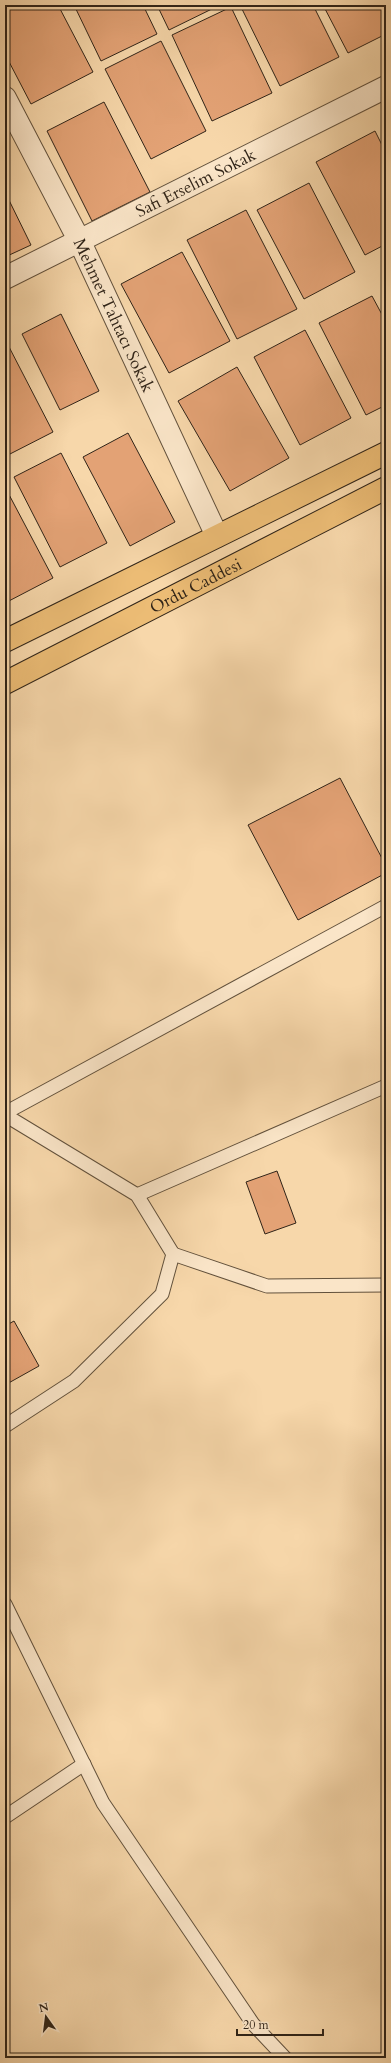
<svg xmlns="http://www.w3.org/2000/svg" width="391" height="2063" viewBox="0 0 391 2063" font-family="Cardo,serif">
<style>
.building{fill:#e3a275;stroke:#302418}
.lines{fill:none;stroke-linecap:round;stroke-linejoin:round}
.service-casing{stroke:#62513c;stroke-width:15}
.minor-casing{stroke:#62513c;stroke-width:24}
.primary-casing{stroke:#302418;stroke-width:24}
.service{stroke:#fae5c8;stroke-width:13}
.minor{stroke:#fae5c8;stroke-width:22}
.primary{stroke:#ecbc75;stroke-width:22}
.labels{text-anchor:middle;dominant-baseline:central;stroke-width:4;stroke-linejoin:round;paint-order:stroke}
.street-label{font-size:17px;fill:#302418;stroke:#fae5c8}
</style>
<rect width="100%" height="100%" fill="#f7d7aa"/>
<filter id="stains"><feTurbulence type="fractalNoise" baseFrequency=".005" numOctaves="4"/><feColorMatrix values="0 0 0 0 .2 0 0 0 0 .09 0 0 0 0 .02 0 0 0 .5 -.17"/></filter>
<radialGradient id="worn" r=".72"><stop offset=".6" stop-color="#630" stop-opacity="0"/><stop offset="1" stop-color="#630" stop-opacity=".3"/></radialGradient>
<!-- building -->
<g class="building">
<path d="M5 5H58L93 72 31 104 5 54Z"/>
<path d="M74 5H143L157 34 101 61Z"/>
<path d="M157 5H220L169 30Z"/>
<path d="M240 5H313L339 57 280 86Z"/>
<path d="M323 5H386V34L348 53Z"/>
<path d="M231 7 272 93 212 121 172 35Z"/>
<path d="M161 41 206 131 151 159 105 69Z"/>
<path d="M104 102 150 192 92 221 47 131Z"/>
<path d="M375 131 386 153V244L365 255 316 162Z"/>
<path d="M309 183 355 272 304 299 257 210Z"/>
<path d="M5 192 31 245 5 257Z"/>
<path d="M246 210 297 309 237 339 187 240Z"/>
<path d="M182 252 230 341 169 373 121 284Z"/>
<path d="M372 296 386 322V405L366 415 319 323Z"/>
<path d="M61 314 99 391 60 410 22 334Z"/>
<path d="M305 330 351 418 300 445 254 357Z"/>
<path d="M7 343 53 432 8 455 5 448V344Z"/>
<path d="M237 367 289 458 230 491 178 401Z"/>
<path d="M128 433 175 522 130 546 83 457Z"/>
<path d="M61 453 107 543 60 567 14 477Z"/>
<path d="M5 487 53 578 5 603Z"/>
<path d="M340 778 386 866V873L298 920 248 825Z"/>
<path d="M277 1171 296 1223 265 1234 246 1182Z"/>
<path d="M14 1321 39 1366 5 1385V1326Z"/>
</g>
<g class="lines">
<defs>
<g id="service">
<path d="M5 1113 386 906"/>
<path d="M5 1115 137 1195 173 1254 162 1294 74 1381 5 1426"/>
<path d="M137 1195 386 1086"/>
<path d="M173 1254 267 1286 386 1285"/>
<path d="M5 1604 103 1803 253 2024 285 2058"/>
<path d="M5 1817 84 1764"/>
</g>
<g id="minor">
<path id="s1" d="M5 98 79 240 217 536"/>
<path id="s2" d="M5 278 386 87"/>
</g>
<g id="primary">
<path d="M5 641 386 453"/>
<path id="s3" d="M5 683 386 488"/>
</g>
</defs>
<!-- service casing -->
<use href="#service" class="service-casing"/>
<!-- minor casing -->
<use href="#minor" class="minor-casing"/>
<!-- primary casing -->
<use href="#primary" class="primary-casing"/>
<!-- service -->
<use href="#service" class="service"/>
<!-- minor -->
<use href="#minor" class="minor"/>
<!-- primary -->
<use href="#primary" class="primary"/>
</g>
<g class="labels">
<!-- street labels -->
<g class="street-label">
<text stroke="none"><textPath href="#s2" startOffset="213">Safi Erselim Sokak</textPath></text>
<text stroke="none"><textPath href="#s1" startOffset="243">Mehmet Tahtacı Sokak</textPath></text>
<text stroke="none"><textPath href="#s3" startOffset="214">Ordu Caddesi</textPath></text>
</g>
</g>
<!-- margin -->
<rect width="391" height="2063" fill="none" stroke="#f7d7aa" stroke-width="20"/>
<rect x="6" y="6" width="379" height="2051" fill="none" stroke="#302418" stroke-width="2"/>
<rect x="10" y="10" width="371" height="2043" fill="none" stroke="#302418"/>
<!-- north arrow -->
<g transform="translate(46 2017) rotate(346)" stroke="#fae5c8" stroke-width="3" paint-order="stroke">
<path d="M0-3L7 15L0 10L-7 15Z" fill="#302418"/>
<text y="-6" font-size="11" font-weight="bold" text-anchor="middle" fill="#302418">N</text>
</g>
<!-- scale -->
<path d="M237 2029v6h86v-6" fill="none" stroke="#302418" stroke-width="2"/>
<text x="243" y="2029" font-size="12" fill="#302418" stroke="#fae5c8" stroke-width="3" paint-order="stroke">20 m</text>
<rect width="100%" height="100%" filter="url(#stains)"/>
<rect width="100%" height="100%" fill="url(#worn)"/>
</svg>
